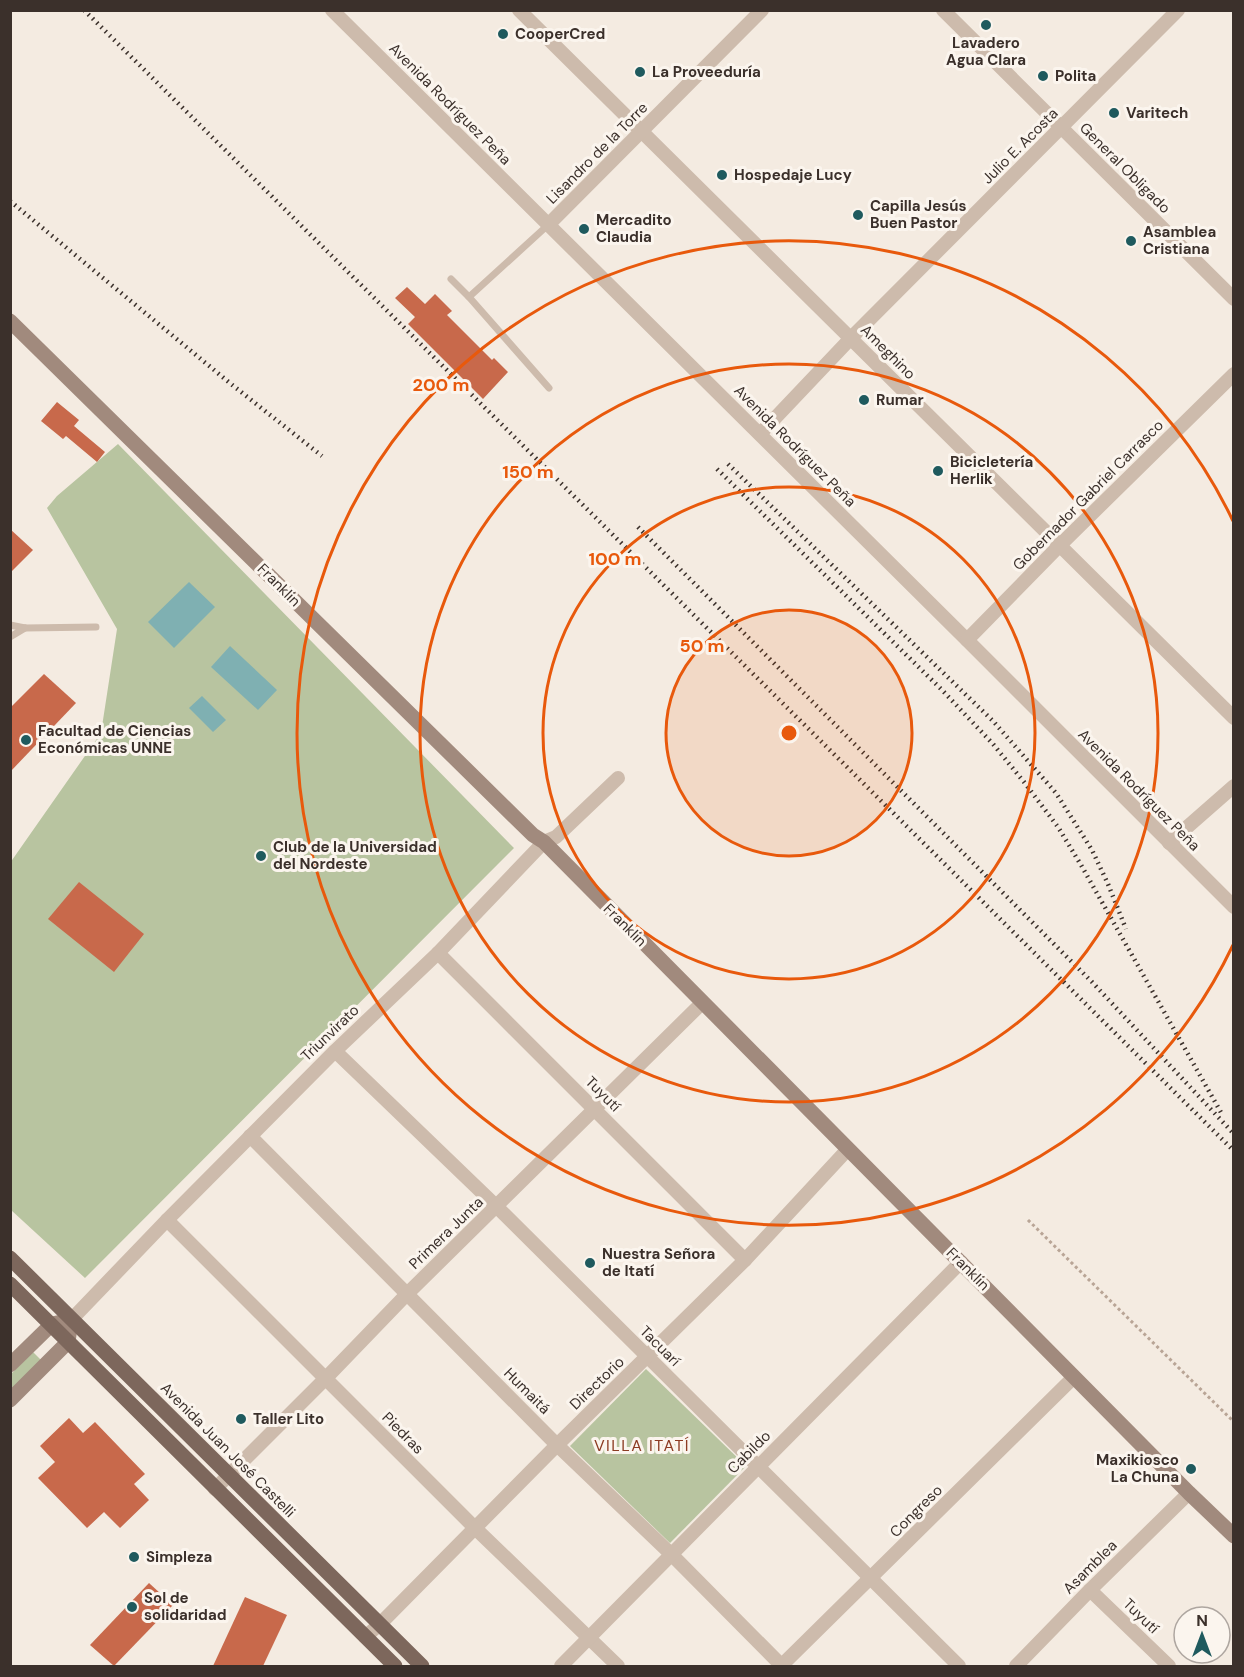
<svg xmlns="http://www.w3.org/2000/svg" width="1244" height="1677" viewBox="0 0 1244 1677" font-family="'DM Sans',sans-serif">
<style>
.green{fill:#b8c4a0}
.water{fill:#7fb0b2}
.building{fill:#c8694b}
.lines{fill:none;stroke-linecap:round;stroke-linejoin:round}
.path{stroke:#b9a596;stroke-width:3;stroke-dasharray:3 3;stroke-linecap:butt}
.lane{stroke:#cdbbac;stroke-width:7}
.street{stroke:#cdbbac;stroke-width:14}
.secondary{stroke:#a18a7d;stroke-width:15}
.primary{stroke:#7d675c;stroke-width:15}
.rail{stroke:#3b302b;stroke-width:4.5;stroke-dasharray:1.5 4.5;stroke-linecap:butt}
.ring{fill:none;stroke:#e8590c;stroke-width:3}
.poi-dot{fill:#1f5a5e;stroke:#fbf5ee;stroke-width:2}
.labels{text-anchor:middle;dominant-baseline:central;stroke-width:6;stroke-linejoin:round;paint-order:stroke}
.poi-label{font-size:15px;font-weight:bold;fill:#3b302b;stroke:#fbf5ee;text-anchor:start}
.street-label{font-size:15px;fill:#3b302b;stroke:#fbf5ee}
.neighbourhood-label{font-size:16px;letter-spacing:1.5px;fill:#8c3b22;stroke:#fbf5ee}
.centre{fill:#e8590c;stroke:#fbf5ee;stroke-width:3}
.ring-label{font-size:18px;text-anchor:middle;font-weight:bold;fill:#e8590c;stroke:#fbf5ee;stroke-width:6;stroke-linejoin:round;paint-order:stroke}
</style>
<rect width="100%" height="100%" fill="#f4ebe1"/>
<!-- green -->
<g class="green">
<path d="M118 444 514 848 85 1278 11 1210 10 863 101 733 117 629 47 508 57 496Z"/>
<path d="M33 1352 41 1360 11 1390V1374Z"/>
<path d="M646 1369 746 1466 670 1543 570 1446Z"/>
</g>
<!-- water -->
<g class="water">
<path d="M189 582 215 607 174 648 148 622Z"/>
<path d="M230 646 277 690 258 710 211 667Z"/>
<path d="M202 696 226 720 213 732 189 708Z"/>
</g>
<!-- building -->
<g class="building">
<path d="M407 287 425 304 435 294 452 311 447 315 492 360 494 358 508 372 483 399 408 324 415 317 395 298Z"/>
<path d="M57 402 79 420 74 426 105 452 97 462 66 436 63 439 41 421Z"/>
<path d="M10 529 33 550 10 573Z"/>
<path d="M44 674 76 703 10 772V708Z"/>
<path d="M79 882 144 934 114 972 48 919Z"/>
<path d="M69 1418 83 1433 95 1422 145 1474 134 1484 149 1500 120 1528 104 1512 87 1528 38 1478 55 1462 40 1446Z"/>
<path d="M149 1583 173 1605 114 1666 90 1645Z"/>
<path d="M245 1597 287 1615 263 1666H213Z"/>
</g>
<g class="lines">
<!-- path -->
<path class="path" d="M1028 1220 1234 1422"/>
<!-- lane -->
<g class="lane">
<path d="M451 279 469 297 549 388"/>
<path d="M469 297 548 225"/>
<path d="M10 625 25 628 96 627"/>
<path d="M10 637 25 628"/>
</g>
<!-- street -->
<g class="street">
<path d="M332 10 967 640 1234 907"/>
<path d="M519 10 1234 718"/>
<path d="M943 10 1234 299"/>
<path d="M548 225 762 10"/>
<path d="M760 434 851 338 1178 10"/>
<path d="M967 640 1059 546 1234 374"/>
<path d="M1169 843 1234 786"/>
<path d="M438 953 745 1260"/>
<path d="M335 1051 496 1206 959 1666"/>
<path d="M250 1136 557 1445 672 1555 782 1666"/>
<path d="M167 1220 475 1528 618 1666"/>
<path d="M71 1320 167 1220 335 1051 438 953 544 842 556 837 618 778"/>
<path d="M215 1489 325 1379 407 1294 702 1003"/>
<path d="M1090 1590 1169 1666"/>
<path d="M365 1637 380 1624 557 1445 745 1260 848 1149"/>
<path d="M561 1666 961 1262"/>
<path d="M781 1666 1074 1377"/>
<path d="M1016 1666 1090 1590 1189 1493"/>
</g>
<!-- secondary -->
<g class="secondary">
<path d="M10 321 533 835 544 842 1189 1493 1234 1536"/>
<path d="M10 1365 52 1324 71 1320 68 1342 10 1400"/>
</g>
<!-- primary -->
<g class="primary">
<path d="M10 1258 422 1666"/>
<path d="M10 1284 395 1666"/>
</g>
<!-- rail -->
<g class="rail">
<path d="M84 10 1234 1151"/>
<path d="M10 201 231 384 322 456"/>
<path d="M728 464 993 721 1056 793 1092 850 1108 884 1126 929"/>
<path d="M717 469 942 690 993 744 1024 782 1058 827 1081 865 1223 1116"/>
<path d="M638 527 1092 982 1234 1134"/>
</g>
</g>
<!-- distance rings -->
<circle cx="789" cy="733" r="123" fill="#e8590c" fill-opacity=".12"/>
<g class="ring">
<circle cx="789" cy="733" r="123"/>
<circle cx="789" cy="733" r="246"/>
<circle cx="789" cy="733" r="369"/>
<path d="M1233 945A492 492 0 1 1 1233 521"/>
</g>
<!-- markers -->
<g class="poi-dot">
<circle cx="986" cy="25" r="6"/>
<circle cx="503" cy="34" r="6"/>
<circle cx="640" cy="72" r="6"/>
<circle cx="1043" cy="76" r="6"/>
<circle cx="1114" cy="113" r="6"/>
<circle cx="722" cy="175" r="6"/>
<circle cx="858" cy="215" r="6"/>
<circle cx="584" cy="229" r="6"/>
<circle cx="1131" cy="241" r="6"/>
<circle cx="864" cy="400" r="6"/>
<circle cx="938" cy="471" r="6"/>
<circle cx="26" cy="740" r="6"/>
<circle cx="261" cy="856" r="6"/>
<circle cx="590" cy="1263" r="6"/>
<circle cx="241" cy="1419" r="6"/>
<circle cx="1191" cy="1469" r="6"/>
<circle cx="134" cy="1557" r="6"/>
<circle cx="132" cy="1607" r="6"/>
</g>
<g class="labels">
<!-- poi labels -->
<g class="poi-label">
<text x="515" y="34">CooperCred</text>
<text x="986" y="43" text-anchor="middle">Lavadero<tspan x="986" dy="17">Agua Clara</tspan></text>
<text x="652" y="72">La Proveeduría</text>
<text x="1055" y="76">Polita</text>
<text x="1126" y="113">Varitech</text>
<text x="734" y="175">Hospedaje Lucy</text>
<text x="870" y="206">Capilla Jesús<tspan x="870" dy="17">Buen Pastor</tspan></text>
<text x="596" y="220">Mercadito<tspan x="596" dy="17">Claudia</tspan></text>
<text x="1143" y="232">Asamblea<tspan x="1143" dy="17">Cristiana</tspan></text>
<text x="876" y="400">Rumar</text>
<text x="950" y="462">Bicicletería<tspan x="950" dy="17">Herlik</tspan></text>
<text x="38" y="731">Facultad de Ciencias<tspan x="38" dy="17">Económicas UNNE</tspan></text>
<text x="273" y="847">Club de la Universidad<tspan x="273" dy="17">del Nordeste</tspan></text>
<text x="602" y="1254">Nuestra Señora<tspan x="602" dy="17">de Itatí</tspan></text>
<text x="253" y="1419">Taller Lito</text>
<text x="1179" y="1460" text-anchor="end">Maxikiosco<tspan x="1179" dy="17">La Chuna</tspan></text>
<text x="146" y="1557">Simpleza</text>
<text x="144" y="1598">Sol de<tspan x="144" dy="17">solidaridad</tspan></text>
</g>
<!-- street labels -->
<g class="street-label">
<text transform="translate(450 104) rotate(45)">Avenida Rodríguez Peña</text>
<text transform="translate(1020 146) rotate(-45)">Julio E. Acosta</text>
<text transform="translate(597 153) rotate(-45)">Lisandro de la Torre</text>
<text transform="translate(1125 168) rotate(45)">General Obligado</text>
<text transform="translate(888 352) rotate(45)">Ameghino</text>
<text transform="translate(795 446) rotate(45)">Avenida Rodríguez Peña</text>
<text transform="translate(1088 495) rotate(-45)">Gobernador Gabriel Carrasco</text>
<text transform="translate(279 585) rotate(45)">Franklin</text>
<text transform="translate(1139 790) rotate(45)">Avenida Rodríguez Peña</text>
<text transform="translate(625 925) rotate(45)">Franklin</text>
<text transform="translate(330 1033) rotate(-44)">Triunvirato</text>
<text transform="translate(603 1094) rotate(45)">Tuyutí</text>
<text transform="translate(446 1233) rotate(-44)">Primera Junta</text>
<text transform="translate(968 1269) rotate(45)">Franklin</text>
<text transform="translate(660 1346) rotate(45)">Tacuarí</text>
<text transform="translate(597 1383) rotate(-44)">Directorio</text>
<text transform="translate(527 1391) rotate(45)">Humaitá</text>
<text transform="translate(403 1433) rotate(45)">Piedras</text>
<text transform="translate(228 1450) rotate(45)">Avenida Juan José Castelli</text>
<text transform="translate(749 1452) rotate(-45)">Cabildo</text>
<text transform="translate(916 1511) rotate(-45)">Congreso</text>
<text transform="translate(1090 1567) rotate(-45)">Asamblea</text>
<text transform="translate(1141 1616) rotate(44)">Tuyutí</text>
</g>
<!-- neighbourhood labels -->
<g class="neighbourhood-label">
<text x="642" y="1445">VILLA ITATÍ</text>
</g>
</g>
<circle cx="789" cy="733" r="9" class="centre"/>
<g class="ring-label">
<text x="441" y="391">200 m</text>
<text x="528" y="478">150 m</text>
<text x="615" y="565">100 m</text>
<text x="702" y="652">50 m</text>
</g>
<!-- border -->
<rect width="1244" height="1677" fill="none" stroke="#3b302b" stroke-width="24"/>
<!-- north arrow -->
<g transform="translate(1202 1635)"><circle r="28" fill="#fbf5ee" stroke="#aea6a0" stroke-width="1.5"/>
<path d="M0-4.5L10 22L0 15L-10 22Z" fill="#1f5a5e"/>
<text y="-9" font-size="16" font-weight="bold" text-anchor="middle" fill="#3b302b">N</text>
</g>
</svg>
